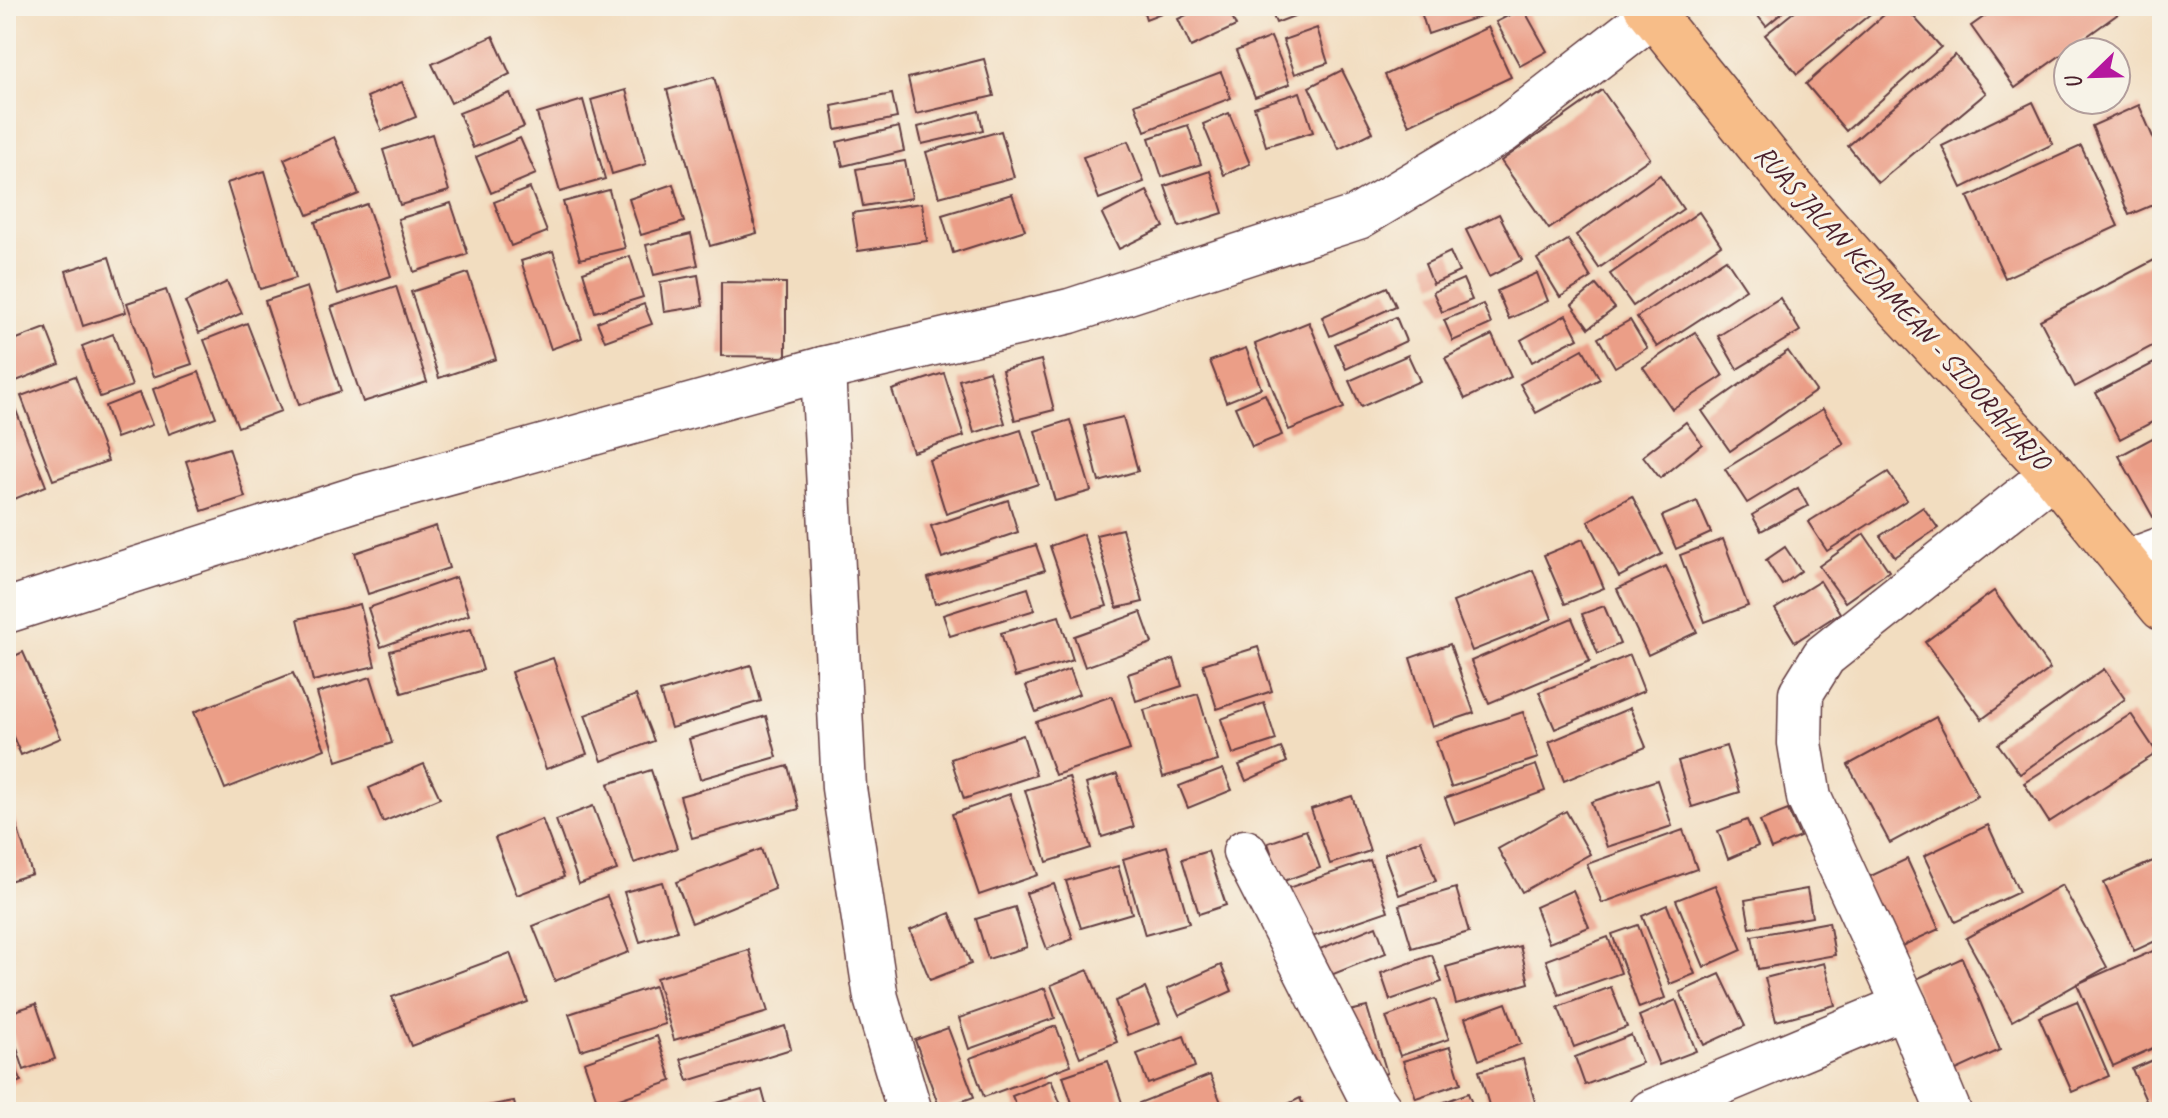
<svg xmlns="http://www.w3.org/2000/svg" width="2168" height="1118" viewBox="0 0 2168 1118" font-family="Caveat,sans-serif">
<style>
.building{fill:#eb9e87}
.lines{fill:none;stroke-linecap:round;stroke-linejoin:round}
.minor-casing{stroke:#633c41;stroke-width:47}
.major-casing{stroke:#633c41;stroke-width:47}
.minor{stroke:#fff;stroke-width:44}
.major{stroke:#f7bd88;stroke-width:44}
.labels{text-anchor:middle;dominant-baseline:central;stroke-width:6;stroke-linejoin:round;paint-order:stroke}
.street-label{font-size:28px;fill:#4a1f2b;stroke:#f7f3e8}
</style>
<rect width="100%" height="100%" fill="#f7f3e8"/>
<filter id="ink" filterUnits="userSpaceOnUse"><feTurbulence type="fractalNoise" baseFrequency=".0125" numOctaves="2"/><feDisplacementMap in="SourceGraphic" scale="16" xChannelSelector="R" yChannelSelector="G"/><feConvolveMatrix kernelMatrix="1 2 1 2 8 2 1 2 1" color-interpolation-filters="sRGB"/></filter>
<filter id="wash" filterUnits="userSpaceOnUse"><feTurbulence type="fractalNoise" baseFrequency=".006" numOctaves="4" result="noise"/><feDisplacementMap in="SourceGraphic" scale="32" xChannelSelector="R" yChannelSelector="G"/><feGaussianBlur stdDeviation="1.8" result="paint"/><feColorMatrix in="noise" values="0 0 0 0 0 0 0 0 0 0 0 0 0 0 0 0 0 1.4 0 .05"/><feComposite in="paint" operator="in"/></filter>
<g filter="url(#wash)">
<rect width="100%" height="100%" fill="#f2ddc0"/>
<g id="blocks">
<!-- building -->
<g class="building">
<path d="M1142 6H1179L1146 19Z"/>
<path d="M1205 6H1227L1236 26 1191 47 1178 19Z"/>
<path d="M1269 6H1320L1276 23Z"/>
<path d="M1419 6H1494L1496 11 1428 34Z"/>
<path d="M1750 6H1790L1766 26Z"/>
<path d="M1801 6H1880L1797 74 1765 35Z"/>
<path d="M1894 6H1904L1941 47 1846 131 1806 84Z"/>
<path d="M1999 6H2129L2015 88 1971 26Z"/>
<path d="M1523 8 1547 51 1520 66 1496 22Z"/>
<path d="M1488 27 1511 77 1409 125 1385 75Z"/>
<path d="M1317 28 1328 63 1295 74 1283 40Z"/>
<path d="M493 36 510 74 451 103 432 64Z"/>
<path d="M1271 37 1290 84 1255 97 1236 51Z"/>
<path d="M1955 55 1986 93 1878 183 1848 146Z"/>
<path d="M984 59 994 96 916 114 908 78Z"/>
<path d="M1342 70 1373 132 1339 149 1309 87Z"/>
<path d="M1221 72 1231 98 1145 131 1135 104Z"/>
<path d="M714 77 757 233 710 246 667 90Z"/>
<path d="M402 82 416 117 382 131 367 97Z"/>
<path d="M626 90 646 164 612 174 591 100Z"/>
<path d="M1602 90 1650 158 1549 229 1501 161Z"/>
<path d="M1300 92 1313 132 1266 146 1254 107Z"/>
<path d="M510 93 524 127 473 148 459 113Z"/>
<path d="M892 94 897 118 836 130 832 106Z"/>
<path d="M583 100 605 179 560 192 537 114Z"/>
<path d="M2033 102 2053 144 1962 188 1942 146Z"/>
<path d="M2139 105 2162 158V201L2129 215 2092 126Z"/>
<path d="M979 111 983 130 922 144 918 127Z"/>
<path d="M1229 113 1250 164 1224 175 1203 124Z"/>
<path d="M1188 125 1201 164 1162 177 1149 138Z"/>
<path d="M899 127 904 151 843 166 837 142Z"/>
<path d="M1001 131 1014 177 939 197 926 152Z"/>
<path d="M432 134 449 191 400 205 383 150Z"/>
<path d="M334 137 359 194 308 215 284 159Z"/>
<path d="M520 138 536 174 491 193 476 157Z"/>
<path d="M1128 141 1144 182 1099 199 1083 157Z"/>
<path d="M2081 146 2118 226 2005 278 1968 197Z"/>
<path d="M905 161 912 198 863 206 856 169Z"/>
<path d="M265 171 296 278 260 289 227 183Z"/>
<path d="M1210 171 1223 213 1179 227 1165 186Z"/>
<path d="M1660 175 1683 209 1599 268 1576 235Z"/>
<path d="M673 184 684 222 641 235 629 199Z"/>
<path d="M530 188 547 232 511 246 494 202Z"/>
<path d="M609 190 625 248 580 259 563 202Z"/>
<path d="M1147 191 1164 227 1119 249 1102 214Z"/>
<path d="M1012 194 1025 230 953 253 942 215Z"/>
<path d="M451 203 468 254 414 272 398 219Z"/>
<path d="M922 203 927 241 858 251 852 213Z"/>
<path d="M367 204 391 276 338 294 315 222Z"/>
<path d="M1699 212 1721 245 1633 306 1610 274Z"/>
<path d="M1499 214 1522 260 1489 277 1466 230Z"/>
<path d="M691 234 698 265 654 275 646 245Z"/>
<path d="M1568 240 1591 278 1560 297 1537 259Z"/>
<path d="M553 251 582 338 551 349 521 261Z"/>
<path d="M1450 252 1459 272 1433 284 1425 264Z"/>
<path d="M630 256 643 297 595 312 583 272Z"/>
<path d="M2162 256V341L2075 387 2040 320Z"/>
<path d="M109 257 126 312 83 326 66 271Z"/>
<path d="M1726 259 1746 289 1657 347 1637 317Z"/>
<path d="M468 273 496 359 439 378 411 292Z"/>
<path d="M1537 273 1548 301 1509 319 1497 291Z"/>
<path d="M698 275 703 306 664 312 660 282Z"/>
<path d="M1463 279 1472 300 1442 312 1433 292Z"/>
<path d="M227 282 242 313 199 333 185 302Z"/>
<path d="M721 282 786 283V357L721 356Z"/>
<path d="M1596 285 1615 308 1589 328 1572 305Z"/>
<path d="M396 286 427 382 363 402 331 307Z"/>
<path d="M307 287 341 391 299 405 265 301Z"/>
<path d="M1387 287 1396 306 1330 336 1322 317Z"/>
<path d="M166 290 192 364 153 377 127 303Z"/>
<path d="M1780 298 1800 331 1737 369 1718 336Z"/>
<path d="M644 304 652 324 605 341 597 322Z"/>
<path d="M1483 304 1491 324 1453 341 1444 320Z"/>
<path d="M1566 315 1578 338 1532 362 1521 340Z"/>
<path d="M1396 317 1406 341 1346 369 1335 344Z"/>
<path d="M1630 320 1647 348 1615 367 1598 338Z"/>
<path d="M1309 322 1344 408 1289 430 1255 344Z"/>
<path d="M247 323 281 411 238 427 204 340Z"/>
<path d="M46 328 60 364 6 385V343Z"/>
<path d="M1695 332 1723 376 1672 409 1643 367Z"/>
<path d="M113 334 132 386 100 397 82 346Z"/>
<path d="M1492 335 1511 377 1465 399 1445 358Z"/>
<path d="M1246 348 1261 388 1226 402 1210 361Z"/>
<path d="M1583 349 1600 379 1536 413 1520 384Z"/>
<path d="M1788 351 1816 391 1730 451 1702 411Z"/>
<path d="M1408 355 1420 381 1361 407 1349 381Z"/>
<path d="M2162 359V417L2120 439 2096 393Z"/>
<path d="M1041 360 1054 410 1015 420 1002 370Z"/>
<path d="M989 371 1005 423 974 433 959 380Z"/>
<path d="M199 372 216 417 169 434 153 389Z"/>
<path d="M944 373 964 436 913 452 892 390Z"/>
<path d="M75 376 108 461 53 480 21 396Z"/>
<path d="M139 393 152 425 116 438 105 406Z"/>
<path d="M1265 394 1282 435 1252 447 1235 407Z"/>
<path d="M11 398 46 486 12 500 6 486V400Z"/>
<path d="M1823 409 1844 444 1747 503 1725 469Z"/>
<path d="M1123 417 1138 471 1099 482 1085 426Z"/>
<path d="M1070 420 1091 491 1055 501 1035 431Z"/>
<path d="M1686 422 1702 444 1660 478 1643 456Z"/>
<path d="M1021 430 1038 484 946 514 929 460Z"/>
<path d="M2162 433V512L2153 517 2119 456Z"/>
<path d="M229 448 245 497 202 511 186 461Z"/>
<path d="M1888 472 1907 500 1827 551 1808 522Z"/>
<path d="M1798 488 1808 506 1761 531 1752 515Z"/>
<path d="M1632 496 1662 554 1619 577 1588 521Z"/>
<path d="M1008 500 1018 532 942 558 931 526Z"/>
<path d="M1697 501 1711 533 1676 549 1662 516Z"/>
<path d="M1923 507 1938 528 1895 557 1880 536Z"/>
<path d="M436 526 449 568 368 594 355 553Z"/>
<path d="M1122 529 1143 602 1117 608 1096 535Z"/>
<path d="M1083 534 1107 606 1074 616 1050 546Z"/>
<path d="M1864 534 1889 571 1845 602 1819 566Z"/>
<path d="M1583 539 1604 588 1565 604 1544 555Z"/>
<path d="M1723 539 1748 606 1705 622 1680 555Z"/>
<path d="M1036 545 1045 570 935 604 928 578Z"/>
<path d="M1785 547 1801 571 1782 585 1766 560Z"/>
<path d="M1666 566 1697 632 1648 655 1617 589Z"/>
<path d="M1533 570 1552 619 1472 651 1453 602Z"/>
<path d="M456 577 469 615 381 647 368 608Z"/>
<path d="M1820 581 1840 613 1795 642 1775 609Z"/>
<path d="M1028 588 1035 610 950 636 943 615Z"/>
<path d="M1994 591 2050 669 1982 719 1925 642Z"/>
<path d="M360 604 375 666 313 681 298 619Z"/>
<path d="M1604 606 1620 644 1598 654 1582 614Z"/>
<path d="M1141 612 1152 643 1085 667 1074 636Z"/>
<path d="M1059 616 1073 660 1015 677 1001 633Z"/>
<path d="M1572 618 1590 661 1489 703 1471 661Z"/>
<path d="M471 629 483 670 402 693 390 651Z"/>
<path d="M1450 644 1474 713 1432 727 1410 658Z"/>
<path d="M1258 647 1272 691 1217 709 1203 664Z"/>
<path d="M23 652 61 738 21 755 6 721V660Z"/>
<path d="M1630 655 1644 691 1555 729 1539 692Z"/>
<path d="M553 658 587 754 546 769 511 672Z"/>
<path d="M1174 659 1182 686 1136 701 1128 674Z"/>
<path d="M751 665 761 701 671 728 660 692Z"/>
<path d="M1070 669 1079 694 1036 712 1026 686Z"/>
<path d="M2104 669 2125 699 2020 774 1998 744Z"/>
<path d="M293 673 325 749 225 789 194 712Z"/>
<path d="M371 677 392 743 337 761 317 693Z"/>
<path d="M1198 694 1218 761 1163 777 1144 710Z"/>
<path d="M636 695 654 741 602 761 585 715Z"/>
<path d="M1112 696 1130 750 1055 775 1036 722Z"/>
<path d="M1264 703 1276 740 1233 754 1221 719Z"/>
<path d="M1630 708 1646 747 1564 781 1549 742Z"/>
<path d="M1523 712 1538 758 1451 787 1436 741Z"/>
<path d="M2131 714 2157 753 2049 822 2024 783Z"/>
<path d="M766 716 777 757 700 779 689 739Z"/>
<path d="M1936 717 1978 796 1890 843 1848 765Z"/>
<path d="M1023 735 1036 775 964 799 951 759Z"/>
<path d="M1726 746 1740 792 1692 807 1678 761Z"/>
<path d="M1281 748 1287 762 1246 781 1239 765Z"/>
<path d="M424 764 440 798 383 822 369 788Z"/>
<path d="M1536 765 1545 791 1455 824 1445 798Z"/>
<path d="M788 766 799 809 692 838 680 796Z"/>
<path d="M1223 769 1232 790 1188 808 1179 786Z"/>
<path d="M651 770 677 848 634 863 608 784Z"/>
<path d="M1117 774 1134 827 1102 837 1086 784Z"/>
<path d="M1069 777 1091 848 1047 862 1025 790Z"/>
<path d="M1657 780 1672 826 1607 847 1591 802Z"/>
<path d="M1010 794 1038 875 979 895 952 814Z"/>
<path d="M1352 796 1370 851 1330 864 1311 809Z"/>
<path d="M9 801 32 874 6 882V802Z"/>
<path d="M593 806 617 870 579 884 556 820Z"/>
<path d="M1788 810 1800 837 1771 849 1760 821Z"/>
<path d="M1566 811 1590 854 1522 892 1498 849Z"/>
<path d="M542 819 564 877 517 895 495 838Z"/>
<path d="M1747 820 1758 846 1728 859 1718 831Z"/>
<path d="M1988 825 2019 892 1955 922 1924 856Z"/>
<path d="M1306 830 1320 868 1281 882 1268 843Z"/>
<path d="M1683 830 1697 869 1602 903 1587 864Z"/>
<path d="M1421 840 1436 881 1399 895 1384 854Z"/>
<path d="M1167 846 1189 923 1145 935 1123 859Z"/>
<path d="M761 849 775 889 692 923 676 882Z"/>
<path d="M1208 851 1226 905 1199 914 1182 859Z"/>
<path d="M2162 857V938L2134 951 2104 883Z"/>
<path d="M1907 859 1939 929 1891 951 1860 881Z"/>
<path d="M1370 860 1388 911 1303 940 1285 889Z"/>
<path d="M1118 866 1132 913 1081 928 1066 881Z"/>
<path d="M662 882 677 931 640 942 624 892Z"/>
<path d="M1054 884 1073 939 1047 949 1026 893Z"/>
<path d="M1715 885 1742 950 1704 967 1676 900Z"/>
<path d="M2062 885 2107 967 2012 1021 1966 938Z"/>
<path d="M1456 888 1469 932 1412 948 1399 905Z"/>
<path d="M1807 889 1812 917 1750 928 1745 900Z"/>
<path d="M1573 890 1589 927 1549 943 1535 907Z"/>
<path d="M607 896 629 952 555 981 533 926Z"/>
<path d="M1667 905 1695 974 1670 984 1642 916Z"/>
<path d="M1015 907 1027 947 988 959 976 919Z"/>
<path d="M950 913 971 964 930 980 910 930Z"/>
<path d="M1829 922 1835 955 1758 969 1752 936Z"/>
<path d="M1638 925 1665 998 1639 1008 1612 934Z"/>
<path d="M1376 926 1386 953 1326 977 1315 951Z"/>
<path d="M1608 937 1621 973 1559 995 1546 960Z"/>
<path d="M1520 946 1529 983 1456 1004 1446 967Z"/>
<path d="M2162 947V1044L2113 1066 2077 984Z"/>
<path d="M749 950 768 1012 674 1040 656 978Z"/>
<path d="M510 953 528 1002 411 1046 392 997Z"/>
<path d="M1432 955 1442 982 1390 1000 1381 973Z"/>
<path d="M1962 958 2000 1050 1952 1072 1912 981Z"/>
<path d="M1824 963 1835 1005 1776 1021 1765 978Z"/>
<path d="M1221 965 1232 991 1179 1015 1167 989Z"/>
<path d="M1088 970 1117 1042 1080 1057 1051 985Z"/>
<path d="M1720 974 1745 1026 1704 1045 1680 992Z"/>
<path d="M654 986 665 1024 581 1050 569 1014Z"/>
<path d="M1611 987 1627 1027 1574 1047 1558 1007Z"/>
<path d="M1045 988 1055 1018 969 1049 959 1018Z"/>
<path d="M1145 988 1160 1023 1128 1035 1115 1001Z"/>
<path d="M1435 999 1449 1039 1400 1056 1386 1017Z"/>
<path d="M1676 1000 1696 1051 1659 1065 1639 1016Z"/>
<path d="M2077 1001 2109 1076 2072 1092 2039 1017Z"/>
<path d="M1506 1003 1521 1044 1479 1060 1465 1018Z"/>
<path d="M36 1004 55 1059 24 1070 6 1014Z"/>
<path d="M1367 1007 1387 1073 1370 1078 1345 1012Z"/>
<path d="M785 1026 791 1049 688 1081 681 1059Z"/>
<path d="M1056 1026 1071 1065 984 1097 970 1058Z"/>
<path d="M948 1028 974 1097 940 1109 915 1040Z"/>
<path d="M1631 1035 1642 1063 1585 1085 1575 1057Z"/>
<path d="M657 1036 672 1081 599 1106 584 1062Z"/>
<path d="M1184 1036 1195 1067 1148 1084 1137 1054Z"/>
<path d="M6 1041 21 1081 6 1087Z"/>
<path d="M1450 1047 1461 1083 1416 1098 1403 1061Z"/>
<path d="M2162 1056V1112H2151L2132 1069Z"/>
<path d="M1523 1059 1537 1109 1527 1112H1491L1479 1071Z"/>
<path d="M1108 1061 1125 1112H1075L1063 1076Z"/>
<path d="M1210 1075 1222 1105 1206 1112H1143L1139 1103Z"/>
<path d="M1051 1080 1064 1112H1019L1012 1096Z"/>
<path d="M762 1090 768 1112H689V1111Z"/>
<path d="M1468 1093 1475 1112H1418Z"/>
<path d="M1300 1098 1306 1112H1272Z"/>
<path d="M514 1101 516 1112H466V1110Z"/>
</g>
</g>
</g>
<g filter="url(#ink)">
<use href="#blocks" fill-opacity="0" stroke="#633c41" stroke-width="2"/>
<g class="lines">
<defs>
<g id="minor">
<path d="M823 369 844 788 876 998 910 1112"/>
<path d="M2127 562 2162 549"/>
<path d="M6 611 359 498 823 369 1070 311 1358 217 1504 130 1652 15"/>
<path d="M1245 852 1370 1096 1381 1112"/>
<path d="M1651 1112 1905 1006"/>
<path d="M1949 1112 1905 1006 1809 798 1800 743 1801 693 1824 656 2053 474"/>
</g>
<path id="major" d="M1646 6 1792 187 1896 305 2053 474 2162 608"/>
</defs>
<!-- minor casing -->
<use href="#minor" class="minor-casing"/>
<!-- major casing -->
<use href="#major" class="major-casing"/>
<!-- minor -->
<use href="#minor" class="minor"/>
<!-- major -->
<use href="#major" class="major"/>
</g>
</g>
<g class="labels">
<!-- street labels -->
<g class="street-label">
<text transform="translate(1903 307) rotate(48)">RUAS JALAN KEDAMEAN - SIDORAHARJO</text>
</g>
</g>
<!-- margin -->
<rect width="2168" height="1118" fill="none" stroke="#f7f3e8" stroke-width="32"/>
<!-- north arrow -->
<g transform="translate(2092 76) rotate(247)"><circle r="38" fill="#f7f3e8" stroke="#b29e9c" stroke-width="2"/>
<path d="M0-6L14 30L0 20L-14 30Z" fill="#b5179e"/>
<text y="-12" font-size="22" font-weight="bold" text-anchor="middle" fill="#4a1f2b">U</text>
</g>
</svg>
